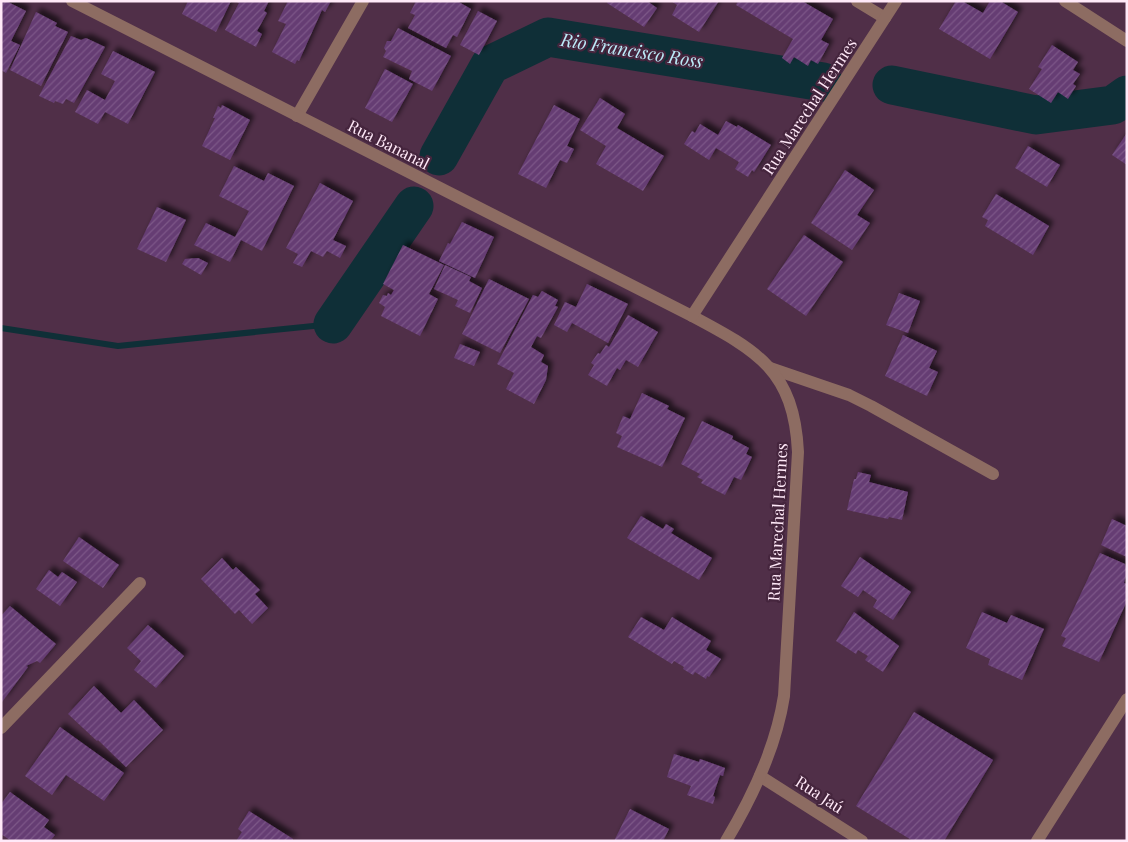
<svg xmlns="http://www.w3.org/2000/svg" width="1128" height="842" viewBox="0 0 1128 842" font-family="'Playfair Display',serif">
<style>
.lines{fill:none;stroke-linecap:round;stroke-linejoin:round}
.stream{stroke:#0f2f37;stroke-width:6}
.river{stroke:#0f2f37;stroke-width:39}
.building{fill:url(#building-hatch);filter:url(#shadow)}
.minor{stroke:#8d6c62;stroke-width:12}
.tertiary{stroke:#8d6c62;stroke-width:12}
.labels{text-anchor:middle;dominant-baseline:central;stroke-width:4.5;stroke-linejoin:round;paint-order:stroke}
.street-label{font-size:16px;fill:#ffe9f8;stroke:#45253d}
.water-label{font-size:18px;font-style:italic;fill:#bcebf8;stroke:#45253d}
</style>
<defs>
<pattern id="building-hatch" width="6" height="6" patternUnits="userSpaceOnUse" patternTransform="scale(1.25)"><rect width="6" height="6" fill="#653c73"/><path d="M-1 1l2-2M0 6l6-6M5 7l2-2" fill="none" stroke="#7c5888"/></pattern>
<filter id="shadow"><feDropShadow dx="4.5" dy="-4.5" stdDeviation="2.5" flood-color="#0009"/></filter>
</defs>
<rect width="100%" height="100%" fill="#502f48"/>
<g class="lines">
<!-- stream -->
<path class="stream" d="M1 328 118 346 333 324"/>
<!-- river -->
<g class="river">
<path d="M892 85 1036 115 1113 105 1127 95"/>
<path d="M439 156 490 65 548 37 823 82"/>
<path d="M333 324 414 206"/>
</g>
</g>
<!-- building -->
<g class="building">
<path d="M1 1H6L26 11 11 41 20 45 6 73 1 70Z"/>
<path d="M188 1H231L216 32 182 14Z"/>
<path d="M235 1H269L264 11 267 13 257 31 262 34 256 47 225 30 239 3Z"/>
<path d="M288 1H331L325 12 322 10 299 61 297 60 295 64 272 52 286 24 278 21Z"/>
<path d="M416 1H457L471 9 457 37 453 35 446 48 408 28 415 15 410 13Z"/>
<path d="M608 1H647L657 8 644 27 607 3Z"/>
<path d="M671 1H719L699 32 672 15 677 5Z"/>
<path d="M738 1H802L833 19 821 40 829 44 818 64 811 60 808 66 794 57 790 64 782 58 793 39 736 5Z"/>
<path d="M956 1H962L983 13 990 1H1000L1018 12 990 59 939 29Z"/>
<path d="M478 11 497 21 479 55 460 45Z"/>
<path d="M36 12 57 23 55 26 68 32 41 86 10 70Z"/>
<path d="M398 28 451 56 432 91 409 79 412 71 383 57 386 51 384 48 387 41H391Z"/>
<path d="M71 36 81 40 86 38 105 47 74 103 66 99 63 104 55 101 54 103 39 96Z"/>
<path d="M1052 45 1078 62 1073 70 1080 74 1073 84 1076 86 1068 99 1058 92 1051 103 1029 89 1042 69 1038 67Z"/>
<path d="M113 51 155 72 128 124 105 112 98 124 75 112 87 90 105 100 115 81 101 74Z"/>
<path d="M385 69 413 84 392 122 365 108Z"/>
<path d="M600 98 625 114 617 128 664 156 643 191 596 164 606 146 580 130Z"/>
<path d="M222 105 250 120 230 160 202 146 215 118H213L218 106 221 108Z"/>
<path d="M554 105 580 119 567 146 574 149 567 163 560 160 546 188 518 174Z"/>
<path d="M726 121 737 127 738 125 771 145 754 172 752 170 748 177 735 169 739 162 716 148 709 160 684 144 692 131 695 133 700 124 718 135Z"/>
<path d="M1127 133V165L1112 155Z"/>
<path d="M1028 146 1060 165 1047 187 1015 168Z"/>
<path d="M234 166 264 181 268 173 294 186 262 251 241 240 230 262 194 245 206 223 235 237 249 211 219 196Z"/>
<path d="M845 170 874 190 857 215 870 223 852 250 811 223Z"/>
<path d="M320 183 353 201 333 240 346 246 340 258 327 251 323 257 311 251 302 267 293 263 298 254 286 248Z"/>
<path d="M996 194 1049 226 1033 255 985 226 988 220 982 217Z"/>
<path d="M157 207 186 220 166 262 137 249Z"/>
<path d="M462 222 494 237 475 278 439 261 448 243 450 244Z"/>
<path d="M804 235 843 262 806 316 767 289Z"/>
<path d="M403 245 444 265 429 294 438 299 420 336 381 316 385 307 379 303 383 295 387 296 388 293 391 295 394 290 383 284Z"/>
<path d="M198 258 208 263 201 275 182 264 185 259Z"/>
<path d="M445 265 471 277 469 281 482 288 470 313 455 306 458 300 434 289Z"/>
<path d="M489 279 529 299 500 353 462 334Z"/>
<path d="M587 284 628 304 608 343 572 323 567 332 554 325 565 302 576 307Z"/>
<path d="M542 291 558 300 555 306 558 307 541 338 537 336 531 347 544 355 541 362 548 366 546 380 534 404 506 389 514 373 497 364 533 295 538 297Z"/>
<path d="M899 293 920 301 908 333 886 325Z"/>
<path d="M628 315 658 332 638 367 626 360 620 370 617 368 607 386 588 375 594 365 591 363 598 353 600 354 606 345 609 347Z"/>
<path d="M903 335 937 351 929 368 938 372 927 396 885 376Z"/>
<path d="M460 344 480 352 474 366 454 358Z"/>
<path d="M642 393 669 406 667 409 685 418 662 467 617 447 622 436 616 433 623 416 630 419Z"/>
<path d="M702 421 733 436 732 439 749 448 746 454 752 457 741 480 734 477 725 495 701 483 703 480 697 477 700 474 681 464Z"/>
<path d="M858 472 871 475 869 482 908 492 902 520 889 517 888 519 847 510 854 479H856Z"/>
<path d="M641 516 663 529 666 524 674 529 671 533 712 558 699 580 627 538Z"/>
<path d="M1112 519 1127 526V557L1101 545Z"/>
<path d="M79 537 119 565 103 588 63 561Z"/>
<path d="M1100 553 1125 564 1127 572 1124 583 1127 584V601L1099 662 1062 646 1066 638 1061 636Z"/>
<path d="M860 557 911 592 893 620 873 607 877 600 863 590 858 597 841 586Z"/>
<path d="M222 558 233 570 236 567 260 590 255 594 268 608 252 624 239 610 235 614 201 579Z"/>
<path d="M49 570 58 577 62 572 77 582 60 606 36 589Z"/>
<path d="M10 606 56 644 40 663 37 661 26 666 28 667 2 702 1 616Z"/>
<path d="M854 612 899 646 883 672 865 660 868 656 858 650 856 654 836 641Z"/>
<path d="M982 612 1007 623 1011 615 1044 629 1022 680 988 665 990 659 966 648Z"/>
<path d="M641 617 664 630 672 617 711 641 706 650 721 659 709 677 707 676 706 679 695 672 693 675 683 669 684 667 674 661 672 664 628 637Z"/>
<path d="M148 625 184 656 156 688 134 670 141 661 127 648Z"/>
<path d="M94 686 121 713 134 700 163 730 126 767 98 740 97 741 68 714Z"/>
<path d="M914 712 993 760 944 841H913L856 806Z"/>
<path d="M60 727 124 773 104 801 66 775 52 795 25 776Z"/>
<path d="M674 754 699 762 700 759 725 768 723 776 720 775 713 796 715 797 713 804 687 795 691 786 667 777Z"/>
<path d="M10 792 49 820 44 827 55 835 50 841H11L1 834V804Z"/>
<path d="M630 809 669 829 663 841H614Z"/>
<path d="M249 811 293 839 292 841H236L242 832 238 829Z"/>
</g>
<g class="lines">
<!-- minor -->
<g class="minor">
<path d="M857 1 885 18"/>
<path d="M1065 1 1127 41"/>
<path d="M297 116 363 1"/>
<path d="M770 368 849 395 871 406 993 474"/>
<path d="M1 728 140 583"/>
<path d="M760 776 862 841"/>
<path d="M1037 841 1127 699"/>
</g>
<!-- tertiary -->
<g class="tertiary">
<path d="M72 1 692 316C758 351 794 371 798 452L784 696C776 748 753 796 726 841"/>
<path d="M692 316 896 1"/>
</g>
</g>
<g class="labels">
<!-- street labels -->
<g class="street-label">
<text transform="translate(809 106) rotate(-57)">Rua Marechal Hermes</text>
<text transform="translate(389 144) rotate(27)">Rua Bananal</text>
<text transform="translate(777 522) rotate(-87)">Rua Marechal Hermes</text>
<text transform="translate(820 794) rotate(33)">Rua Jaú</text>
</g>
<!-- water labels -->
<g class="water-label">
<text transform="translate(632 50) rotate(9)">Rio Francisco Ross</text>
</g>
</g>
<!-- border -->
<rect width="1128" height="842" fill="none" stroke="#ffe9f8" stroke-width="5"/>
</svg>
